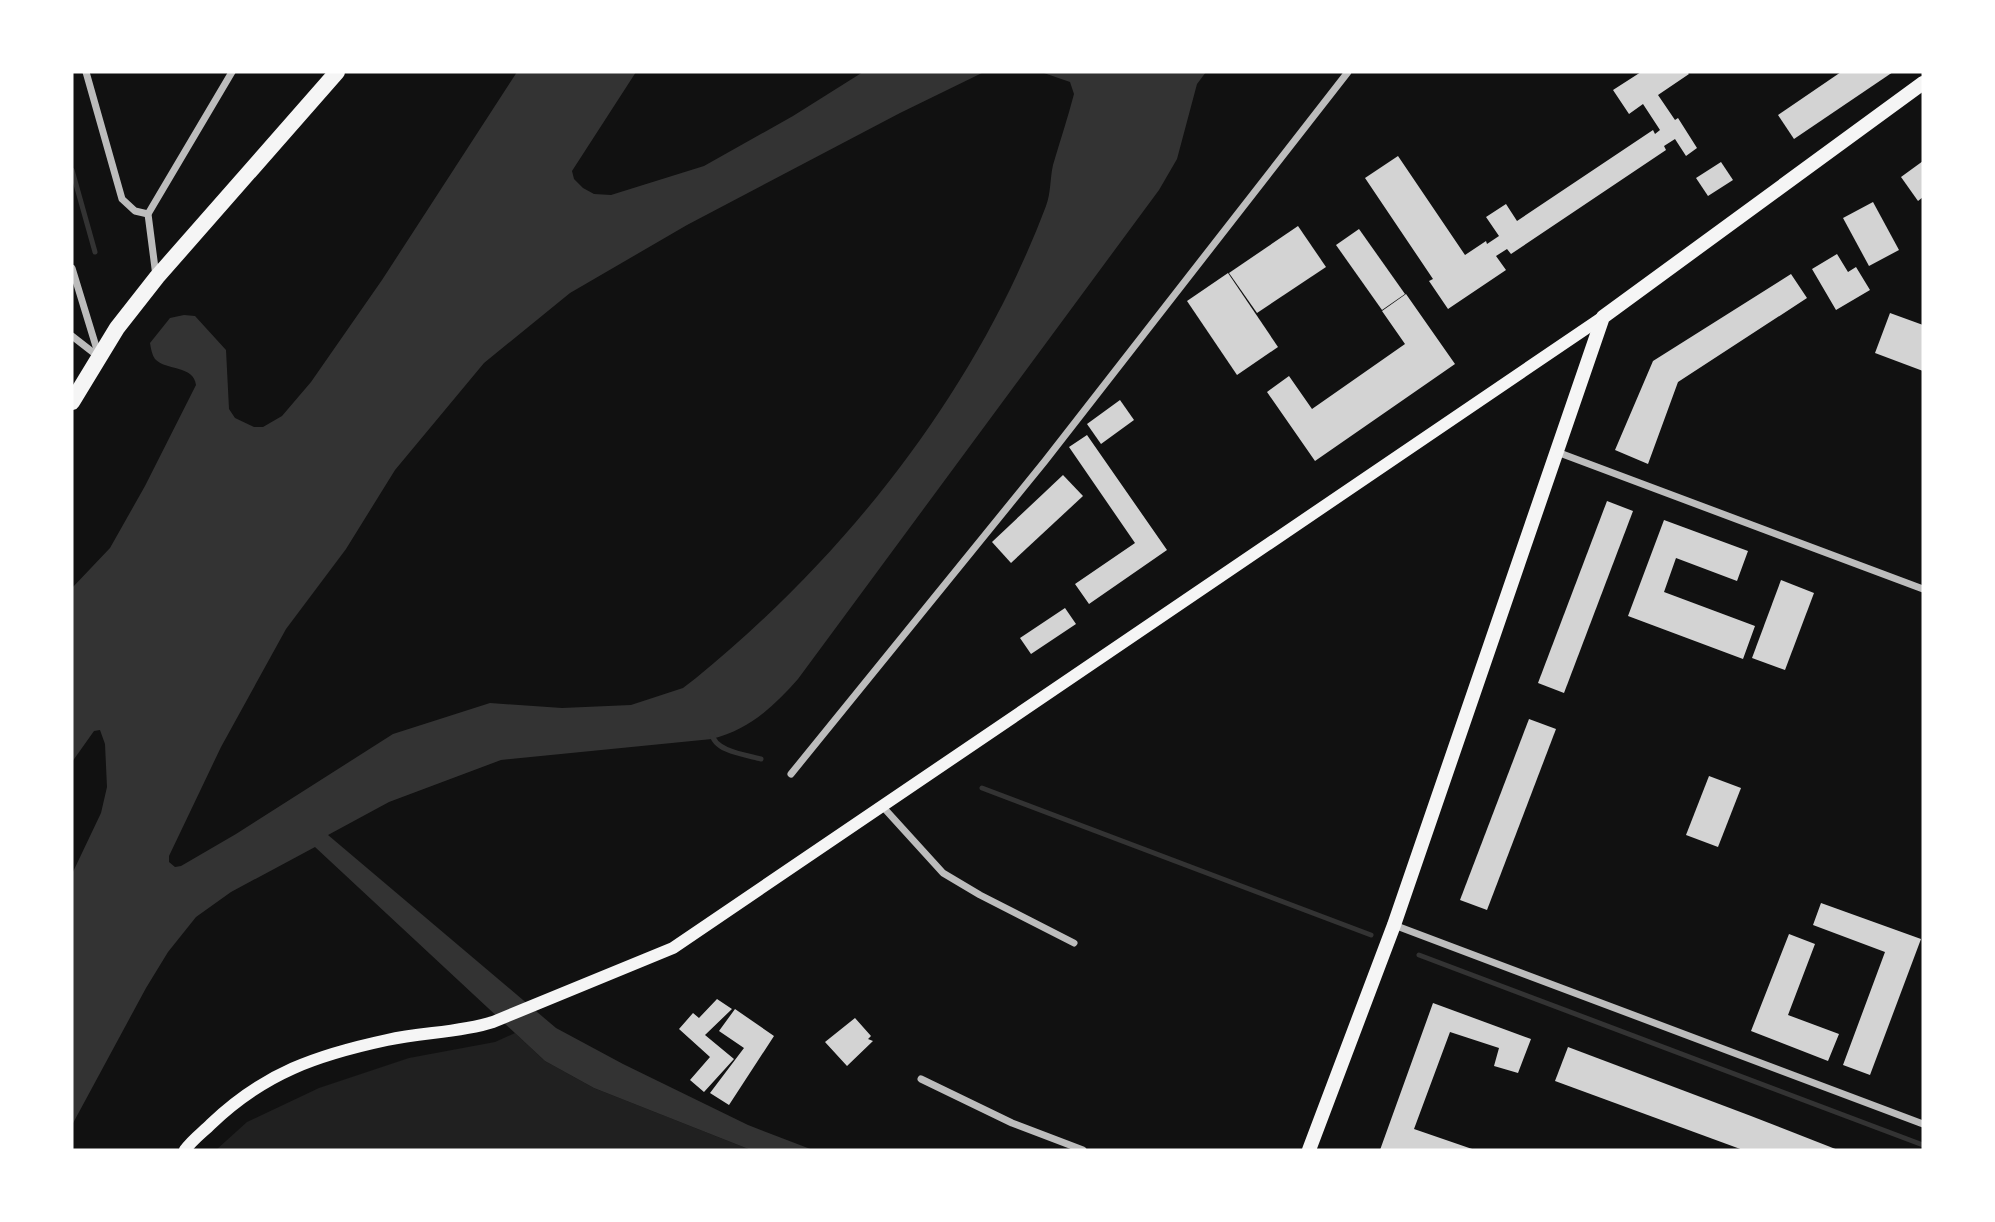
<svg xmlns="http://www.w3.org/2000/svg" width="1995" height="1222" viewBox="0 0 1995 1222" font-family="'Roboto Serif',serif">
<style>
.green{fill:#202020}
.water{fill:#333}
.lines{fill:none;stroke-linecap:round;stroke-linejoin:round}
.stream{stroke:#333;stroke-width:5}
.building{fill:#d3d3d3}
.minor{stroke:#bcbcbc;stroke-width:7}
.secondary{stroke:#f5f5f5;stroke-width:12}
.primary{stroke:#f5f5f5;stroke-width:14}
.trunk{stroke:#f5f5f5;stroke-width:16}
</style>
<rect width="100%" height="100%" fill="#111"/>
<!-- green -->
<path class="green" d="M515 1033 545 1061 594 1088 751 1150H216L247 1122 319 1088 409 1058 495 1042Z"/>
<!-- water -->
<path class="water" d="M517 72H636L572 171 574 179 583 188 594 194 611 195 704 166 793 116 863 72H984L900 113 687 225 570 293 484 363 395 470 346 549 286 629 221 747 169 856V862L175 867 181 866 236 834 393 734 490 703 562 708 631 705 683 688 696 678C848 554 976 391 1046 206 1051 193 1050 178 1053 165 1060 141 1068 117 1074 94L1070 82 1041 72H1206L1197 84 1177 159 1159 190 798 679C773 707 749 730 712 739L501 760 389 802 328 835 556 1028 623 1064 748 1125 813 1150H751L594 1088 545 1061 315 847 231 892 196 917 168 952 146 988 72 1125V874L101 813 107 787 105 744 100 730 94 731 72 762V588L110 548 145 486 196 385C194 365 166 371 155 359 152 355 151 349 150 343L170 318 184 315 195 316 226 350 229 409 235 418 254 427H263L282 416 311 382 382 280Z"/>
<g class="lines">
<!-- stream -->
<g class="stream">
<path d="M72 170 95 252"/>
<path d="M712 733C713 751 746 755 761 759"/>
<path d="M982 788 1371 935"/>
<path d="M1419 955 1923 1145"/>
</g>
</g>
<!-- building -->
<g class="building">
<path d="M1641 72H1687L1689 74 1658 95 1675 120 1678 118 1697 148 1686 156 1675 139 1664 146 1666 150 1511 254 1507 249 1496 256 1506 270 1448 309 1429 281 1433 279 1365 178 1398 156 1465 255 1486 241 1487 244 1499 236 1486 217 1506 204 1517 221 1653 130 1655 134 1660 130 1643 104 1629 114 1613 90Z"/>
<path d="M1841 72H1893L1794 139 1778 115Z"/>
<path d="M1923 161V197L1918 201 1901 177Z"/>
<path d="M1721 162 1733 180 1708 196 1696 178Z"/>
<path d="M1873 202 1899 250 1869 266 1843 218Z"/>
<path d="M1298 226 1326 267 1257 313 1229 273Z"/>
<path d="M1359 229 1405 294 1382 310 1336 245Z"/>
<path d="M1837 254 1848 272 1856 267 1870 290 1836 310 1812 269Z"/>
<path d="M1228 273 1278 347 1237 375 1187 301Z"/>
<path d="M1791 274 1807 298 1678 382 1648 464 1615 450 1653 361Z"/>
<path d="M1406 294 1455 364 1315 461 1267 392 1289 376 1312 409 1405 344 1382 311Z"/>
<path d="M1890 313 1923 325V371L1875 353Z"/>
<path d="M1120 400 1134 420 1101 444 1087 424Z"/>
<path d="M1087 435 1167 550 1089 604 1075 584 1135 543 1069 447Z"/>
<path d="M1063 475 1083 496 1011 563 992 542Z"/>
<path d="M1607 501 1633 511 1564 693 1538 683Z"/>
<path d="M1664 520 1748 551 1737 581 1676 558 1664 592 1755 626 1743 659 1628 616Z"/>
<path d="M1781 580 1814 593 1785 670 1752 658Z"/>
<path d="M1065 608 1076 624 1031 654 1020 638Z"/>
<path d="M1529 719 1556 729 1487 910 1460 900Z"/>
<path d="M1709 776 1741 788 1718 847 1686 835Z"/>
<path d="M1821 903 1921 939 1870 1075 1843 1065 1885 952 1813 925Z"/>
<path d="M1789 934 1815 944 1788 1015 1839 1034 1828 1061 1751 1031Z"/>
<path d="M717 999 732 1009 705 1035 734 1059 704 1092 690 1080 710 1057 679 1029 693 1013 699 1018Z"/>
<path d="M1433 1003 1531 1039 1518 1073 1494 1066 1499 1048 1450 1032 1414 1129 1475 1150H1380Z"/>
<path d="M735 1009 774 1036 729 1105 710 1093 744 1048 719 1031Z"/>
<path d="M855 1018 871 1036 868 1039 873 1041 847 1066 825 1042Z"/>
<path d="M1568 1047 1751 1116 1838 1150H1743L1555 1081Z"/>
</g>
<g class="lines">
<!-- minor -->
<g class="minor">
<path d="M86 72 122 199 135 211 148 214"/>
<path d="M72 268 98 353"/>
<path d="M156 276 148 214 232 72"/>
<path d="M72 336 99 357"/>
<path d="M1557 452 1923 589"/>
<path d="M791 774 1045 461 1348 72"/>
<path d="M883 807 943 873 980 895 1074 943"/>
<path d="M1394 925 1923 1124"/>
<path d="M921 1079 1012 1123 1083 1150"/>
</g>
<!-- secondary -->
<path class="secondary" d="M185 1150C192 1140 203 1132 211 1124 264 1073 317 1055 387 1040 423 1032 458 1033 493 1022L673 948 1603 317"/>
<!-- primary -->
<path class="primary" d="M1309 1150 1394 925 1603 317 1923 83"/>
<!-- trunk -->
<path class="trunk" d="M72 402 117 328 157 277 337 72"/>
</g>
<!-- border -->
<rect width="1995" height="1222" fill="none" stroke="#ffffff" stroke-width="147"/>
</svg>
